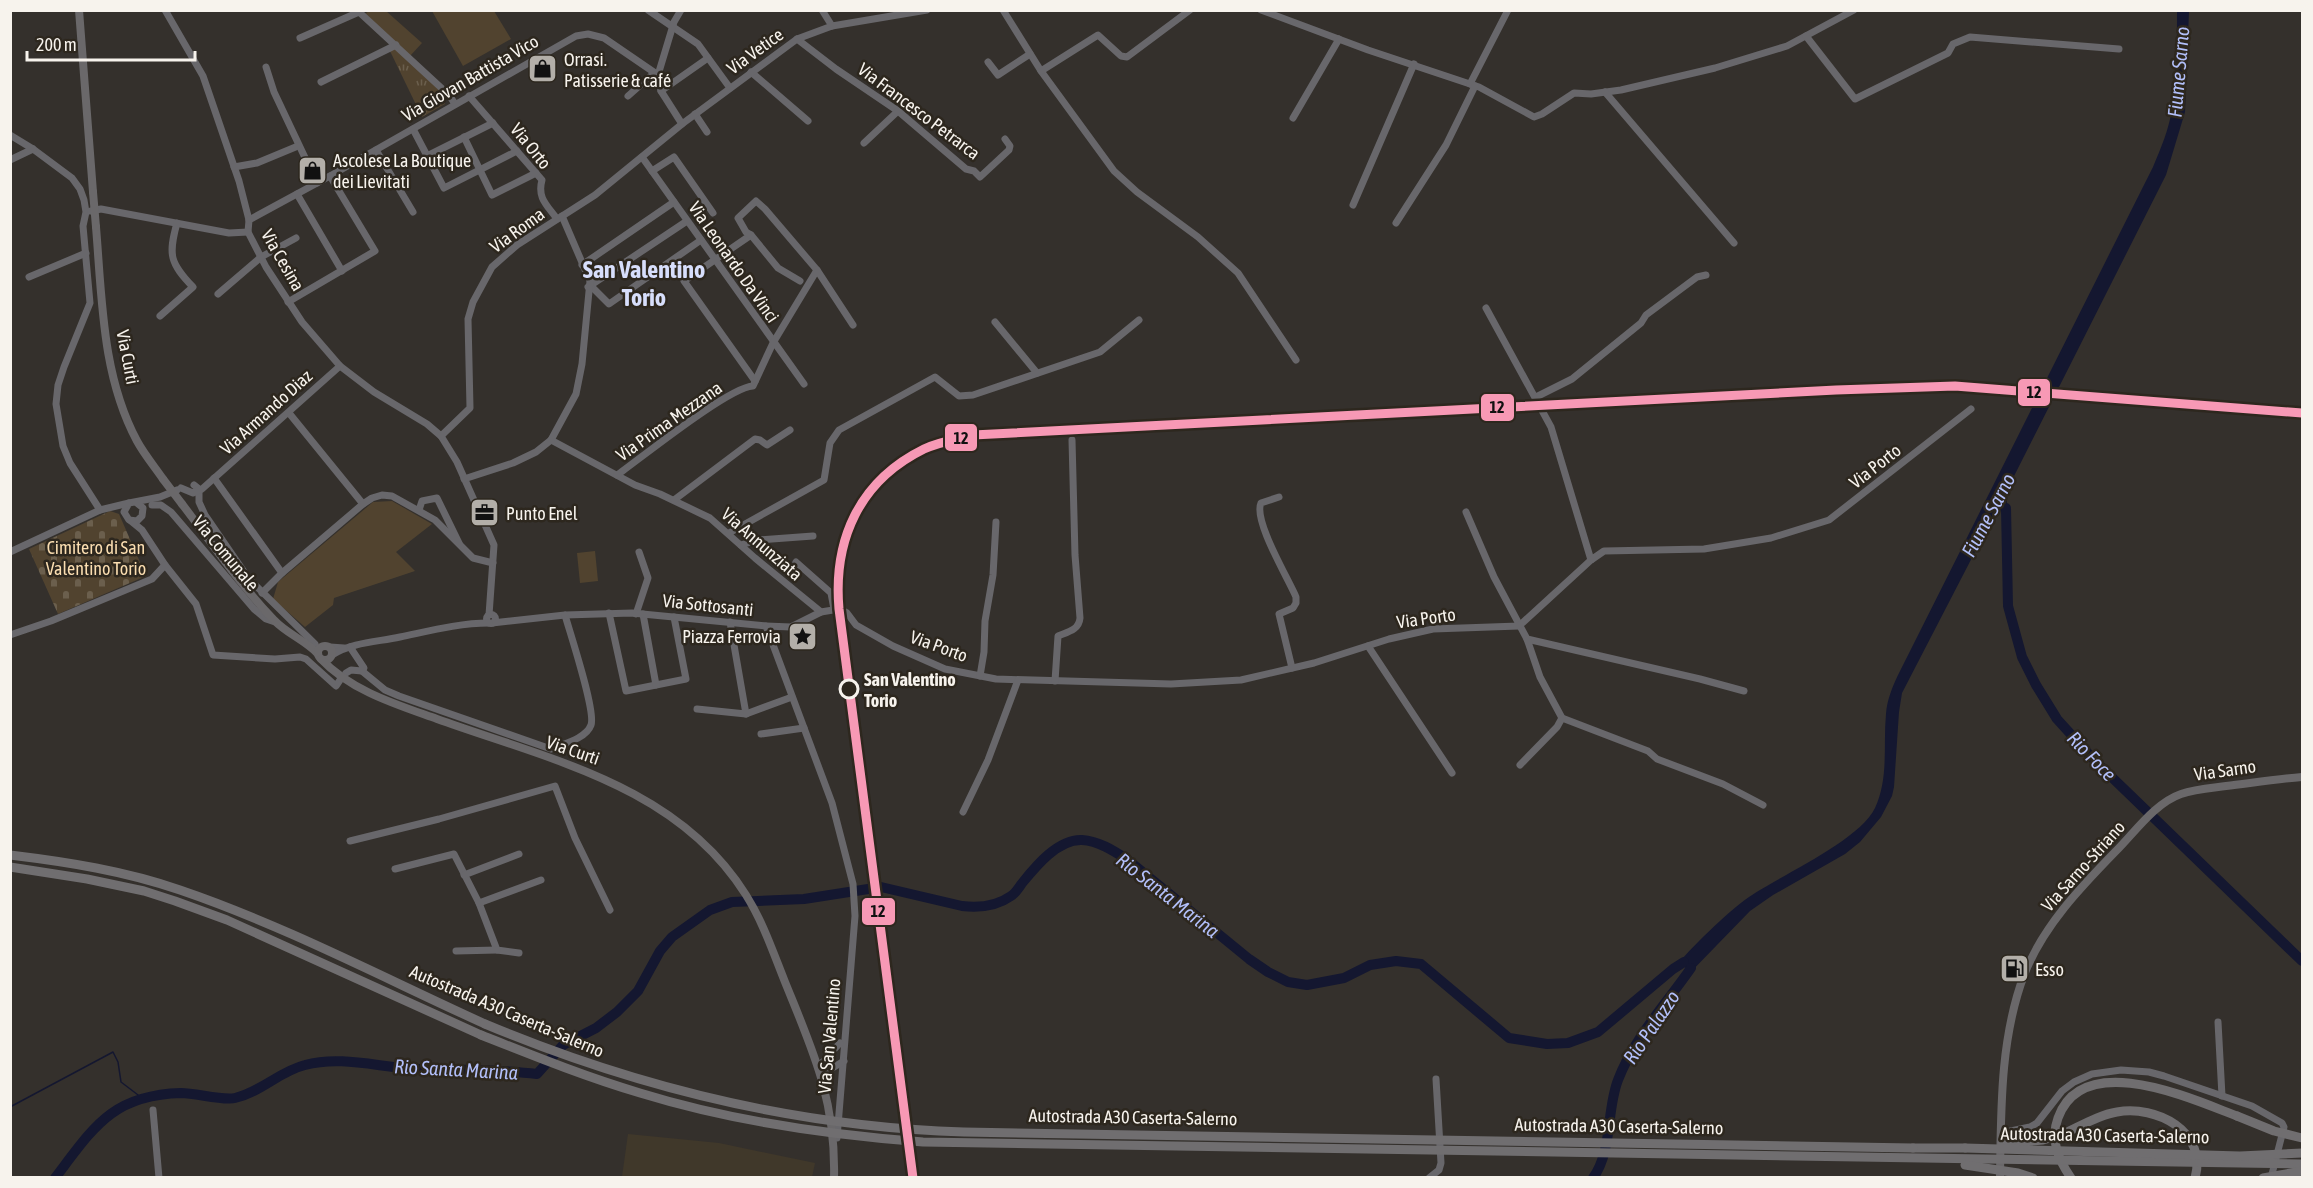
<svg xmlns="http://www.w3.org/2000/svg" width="2313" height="1188" viewBox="0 0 2313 1188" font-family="'Asap Condensed',sans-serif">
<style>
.built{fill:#40382a}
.grass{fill:url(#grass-tufts)}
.cemetery{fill:url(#cemetery-stones)}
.park{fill:#51432f}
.water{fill:#141730}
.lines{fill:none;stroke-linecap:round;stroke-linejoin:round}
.stream{stroke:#141730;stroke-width:1.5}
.river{stroke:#141730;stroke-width:10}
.minor{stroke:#68676b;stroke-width:7}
.major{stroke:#6a686a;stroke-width:8}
.highway{stroke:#706e70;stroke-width:9}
.major-bridge{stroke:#6a686a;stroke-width:8}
.highway-bridge{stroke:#706e70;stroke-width:9}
.rail-1-casing{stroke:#2d271e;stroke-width:14}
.rail-1{stroke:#f799b5;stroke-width:9}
.stop-dot{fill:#2d271e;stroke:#f7f3ed;stroke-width:3}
.labels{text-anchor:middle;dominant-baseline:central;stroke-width:5;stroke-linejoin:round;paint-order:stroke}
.street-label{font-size:18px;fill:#f7f3ed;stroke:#2d271e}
.poi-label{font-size:18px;fill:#f7f3ed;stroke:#2d271e;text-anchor:start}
.park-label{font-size:18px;fill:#fbdeb1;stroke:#2d271e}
.stop-label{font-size:18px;font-weight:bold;fill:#f7f3ed;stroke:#2d271e;text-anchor:start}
.water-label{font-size:20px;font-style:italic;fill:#b2bff9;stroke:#2d271e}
.district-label{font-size:24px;font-weight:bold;fill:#d7defb;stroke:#2d271e}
.line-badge{stroke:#2d271e;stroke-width:2}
.pale-badge-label{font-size:16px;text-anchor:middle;font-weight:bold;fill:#111}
</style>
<defs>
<pattern id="grass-tufts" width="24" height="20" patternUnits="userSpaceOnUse" patternTransform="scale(1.5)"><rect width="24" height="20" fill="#51432f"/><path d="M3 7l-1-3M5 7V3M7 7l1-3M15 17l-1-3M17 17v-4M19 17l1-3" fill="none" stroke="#6b5f4d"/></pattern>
<pattern id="cemetery-stones" width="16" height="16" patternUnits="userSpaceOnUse" patternTransform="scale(1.5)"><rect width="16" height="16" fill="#51432f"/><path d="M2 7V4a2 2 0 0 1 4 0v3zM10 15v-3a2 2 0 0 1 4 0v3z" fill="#6b5f4d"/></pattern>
</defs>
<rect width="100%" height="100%" fill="#34302c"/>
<!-- built -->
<path class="built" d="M628 1134 719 1143 815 1163 812 1177H622Z"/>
<!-- grass -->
<path class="grass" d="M396 48 438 89 445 104 422 117 390 51Z"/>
<!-- cemetery -->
<path class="cemetery" d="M110 511 119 514 146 576 58 614 29 549Z"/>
<!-- park -->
<g class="park">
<path d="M369 11H386L422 43 410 56 365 14Z"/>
<path d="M432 11H494L511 39 463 66Z"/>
<path d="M392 501 432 524 396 552 415 571 334 598 333 605 305 627 273 599 278 582 373 502Z"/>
<path d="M595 551 598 581 580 583 577 553Z"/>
</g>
<!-- water -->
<path class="water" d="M2177 11H2189L2185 112 2166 175 2007 490V521L2001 511 1992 519 1902 693 1899 712 1894 787 1892 796 1881 817 1860 842 1845 854 1773 895 1750 911 1683 980 1681 978 1686 968 1682 965 1673 969C1692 947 1725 914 1749 897 1781 875 1859 841 1875 808 1889 778 1883 745 1886 714 1887 700 1892 688 1898 675L2153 167C2161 148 2169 129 2172 109 2177 77 2177 43 2177 11Z"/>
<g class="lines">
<!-- stream -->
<path class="stream" d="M10 1107 113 1052 118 1062 121 1082 142 1098"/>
<!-- river -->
<g class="river">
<path d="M2006 508 2008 606 2022 657 2036 685 2057 719 2096 762 2302 961"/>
<path d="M55 1178C94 1127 112 1095 181 1093 196 1093 223 1101 235 1098 261 1092 280 1071 305 1065 342 1055 381 1068 418 1069 458 1070 497 1069 537 1074L563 1045 596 1028 617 1012 638 991 660 951 672 937 710 910 732 902 804 899 881 887 962 906C979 908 997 906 1011 896 1016 893 1019 887 1023 882 1036 866 1058 839 1082 840 1099 841 1114 851 1128 860L1249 959 1268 972 1288 982 1307 985 1344 978 1370 965 1396 961 1421 964 1509 1038 1547 1044 1568 1043 1598 1032 1673 969 1684 962"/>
<path d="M1593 1178C1613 1150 1606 1111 1618 1080 1634 1038 1666 1004 1691 968"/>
</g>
<!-- minor -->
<g class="minor">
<path d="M165 10 203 76 239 181 249 220 248 232 266 267 302 322 340 366 374 392 427 424 441 436 457 462 494 545 489 615"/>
<path d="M648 10 698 44 730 88"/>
<path d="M822 10 832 26"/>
<path d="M1003 10 1041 71 1114 171 1137 192 1198 237 1238 273 1296 360"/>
<path d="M1261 10 1368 50 1479 87 1534 117 1542 114 1574 93 1591 94 1621 90 1715 68 1787 46 1854 10"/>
<path d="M1806 36 1855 99 1948 53 1953 44 1970 37 2119 49"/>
<path d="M300 38 359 12 449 95 455 104"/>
<path d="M797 39 836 69 898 111 966 169 974 171 980 177 1009 150 1010 146 1005 139"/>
<path d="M988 62 998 75 1030 54"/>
<path d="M266 67 274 92 317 183"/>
<path d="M1041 71 1098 35 1121 56 1127 57 1190 10"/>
<path d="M751 72 808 121"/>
<path d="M658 75 674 22 681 10"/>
<path d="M321 82 396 45"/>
<path d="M1470 84 1508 10"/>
<path d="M661 91 708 58"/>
<path d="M1605 92 1734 243"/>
<path d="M469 96 542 180C537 198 547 205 557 219"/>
<path d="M628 96 654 73"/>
<path d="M695 114 707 132"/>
<path d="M1293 118 1339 39"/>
<path d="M413 129 444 188 517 151"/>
<path d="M10 135 33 149 72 178 80 189 84 200 86 212 83 226 90 303 64 367 58 385 56 404 63 446 70 463 100 510"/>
<path d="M464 137 492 195 536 173"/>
<path d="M864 143 898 111"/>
<path d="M376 150 413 212"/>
<path d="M427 156 493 123"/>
<path d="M642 157 804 384"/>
<path d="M10 160 33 149"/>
<path d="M234 167 257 163 298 146"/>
<path d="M652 171 674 157 713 213"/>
<path d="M297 194 342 271"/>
<path d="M1353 205 1414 64"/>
<path d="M91 211 101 209 229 233 248 232"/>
<path d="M249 220 330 176 576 36 588 34 604 38 658 75 661 91 682 124"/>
<path d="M1396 223 1446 145 1475 86"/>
<path d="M751 235 684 281 755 381"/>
<path d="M582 265 674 202"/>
<path d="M29 277 86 253"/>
<path d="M800 281 778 268 751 235 746 232 738 218 756 201 765 209 817 270"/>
<path d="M591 286 609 304 701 240"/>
<path d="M588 287 687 221"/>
<path d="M218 294 261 257 296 238"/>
<path d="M288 302 375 251 330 176"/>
<path d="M1486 308 1551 427 1591 560"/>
<path d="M160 316 193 287C170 263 168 255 177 223"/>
<path d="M995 322 1037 373"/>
<path d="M1536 397 1572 379 1641 323 1646 315 1697 277 1706 275"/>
<path d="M289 413 363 504"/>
<path d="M441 436 470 408 468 319 473 302 492 267 517 245 595 195 682 124 797 39 832 26 927 10"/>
<path d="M551 440 635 485 660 494 710 518 755 558 821 612"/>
<path d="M617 475C641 458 729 387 753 386L773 343 817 270 853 325"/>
<path d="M214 478 282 573"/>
<path d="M464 479 513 463 536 452 551 440 576 394 582 364 590 281 562 216"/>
<path d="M194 485 199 489V502L205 515 249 579 315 644"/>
<path d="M181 488 193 493 202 489 340 366"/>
<path d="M1279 497 1261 503C1253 520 1288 578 1296 597V603L1293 608 1279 614 1292 668"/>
<path d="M674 500 755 439 760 440 767 445 790 430"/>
<path d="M137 503 143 508 142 516 137 521 129 520 124 512 129 503 160 497 177 490"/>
<path d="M152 505H161L171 512 254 609 266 619 275 622"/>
<path d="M419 510 422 501 437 498 459 543"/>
<path d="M1466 512 1494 577 1527 639 1700 679 1744 691"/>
<path d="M131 521 142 530 165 565 196 604 213 655 275 659 300 657 306 659 336 686 340 680"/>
<path d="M729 533 824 480 830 443 839 430 935 377 959 396 973 395 1100 352 1139 320"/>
<path d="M741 545 757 540 813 536"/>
<path d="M10 552 100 510 129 503"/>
<path d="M796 562 831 593 834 609"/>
<path d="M262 593 282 573 363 504 372 498 382 495 392 496 435 520 473 558 493 563"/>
<path d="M609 613 626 691 686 679 674 617"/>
<path d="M636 614 648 578 639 552"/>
<path d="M643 614 656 685"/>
<circle cx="491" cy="619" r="4.5"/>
<path d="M730 622 746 714"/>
<path d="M492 623 565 615 632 613 766 626 832 803 853 884 855 916 837 1138"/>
<path d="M766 626 791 627 821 612 839 609 847 613 856 625 893 646 945 669 996 679 1171 684 1241 680 1314 663 1389 639 1433 629 1519 626 1591 560 1604 551 1704 549 1771 538 1829 520 1971 409"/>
<path d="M10 635 51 621 152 579 165 565"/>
<path d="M1527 639 1540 677 1562 718 1648 751 1657 759 1723 784 1763 805"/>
<path d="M1368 646 1452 773"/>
<path d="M330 647 344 648"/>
<path d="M332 655C353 642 377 642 400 637 429 631 459 623 489 623"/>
<path d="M362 671 385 690 399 696 551 749C562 744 586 739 591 725 596 711 570 633 565 615"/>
<path d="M346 673 351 670 362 671 364 668 350 647"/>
<path d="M980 676 984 652 985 621 993 575 996 522"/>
<path d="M1055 681 1058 636C1068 632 1079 630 1080 618L1075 555 1072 440"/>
<path d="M697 709 746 714 792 697"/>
<path d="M761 734 804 728"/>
<path d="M1520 765 1557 727 1562 718"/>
<path d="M963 812 988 760 1018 680"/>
<path d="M350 841 439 819 555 786 575 838 610 910"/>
<path d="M395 869 454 854 479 903 497 950 519 953"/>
<path d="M464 875 519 854"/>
<path d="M479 903 541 880"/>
<path d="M456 951 497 950"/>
<path d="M2218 1022 2222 1096"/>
<path d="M840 1043 819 1066 829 1070 844 1061"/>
<path d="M153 1110 159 1178"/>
<path d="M2001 1133 2030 1127 2037 1123 2062 1091 2074 1082 2092 1074 2121 1070 2149 1072 2164 1076 2252 1106 2282 1123 2284 1127 2271 1178"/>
<path d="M1429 1178 1439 1170 1441 1163 1436 1079"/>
</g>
<!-- major -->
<g class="major">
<path d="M79 10 93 192"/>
<path d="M96 227C102 299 102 376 137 441 144 454 154 466 163 479"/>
<path d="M182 504C212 543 240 585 274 620 287 634 305 640 318 654"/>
<circle cx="325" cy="653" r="7"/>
<path d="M321 659C351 691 398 705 437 719 551 760 678 786 746 895 763 922 773 952 785 982 813 1051 836 1100 834 1178"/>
<path d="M2000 1178C2001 1110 2000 1039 2024 975 2043 926 2081 887 2116 851 2135 832 2155 803 2181 794 2195 789 2211 788 2226 786 2251 783 2277 779 2302 777"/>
</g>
<!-- highway -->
<g class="highway">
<path d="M10 855C68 862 125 871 180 890 283 925 386 979 485 1024"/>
<path d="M10 867 87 879 144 891 175 901 227 920 481 1035"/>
<path d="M2061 1135C2079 1127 2098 1115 2117 1112 2156 1105 2208 1131 2195 1178"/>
<path d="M1913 1148H1965"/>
<path d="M2071 1178C2058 1159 2050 1140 2058 1118 2083 1048 2194 1100 2237 1116"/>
</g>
<!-- major-bridge -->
<g class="major-bridge">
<path d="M93 192 96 227"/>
<path d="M163 479 182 504"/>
</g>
<!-- highway-bridge -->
<g class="highway-bridge">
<path d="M485 1024C638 1088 799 1127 964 1132L1913 1148"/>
<path d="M481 1035C534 1056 586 1077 640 1093 731 1121 828 1135 923 1142L2302 1164"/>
<path d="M2237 1116 2274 1131 2302 1138"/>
<path d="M2002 1144 2043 1140 2061 1135"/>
<path d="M1965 1148 2240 1156 2302 1153"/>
<path d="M1965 1165 2018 1173 2033 1178"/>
<path d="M2263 1178 2302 1171"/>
</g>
<defs>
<path id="rail-1" d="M913 1178 839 609C833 540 859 481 924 449 939 442 957 439 973 435L1836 390 1955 386 2302 413"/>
</defs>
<!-- rail-1 casing -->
<use href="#rail-1" class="rail-1-casing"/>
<!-- rail-1 -->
<use href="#rail-1" class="rail-1"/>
</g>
<!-- icons -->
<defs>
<symbol id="shop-square" viewBox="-11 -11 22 22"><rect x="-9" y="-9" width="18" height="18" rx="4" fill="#b3afa9" stroke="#2d271e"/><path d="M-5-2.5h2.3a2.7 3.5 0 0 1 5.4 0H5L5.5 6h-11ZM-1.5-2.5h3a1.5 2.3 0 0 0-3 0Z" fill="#111"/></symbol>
<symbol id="office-square" viewBox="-11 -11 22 22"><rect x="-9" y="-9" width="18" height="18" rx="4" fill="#b3afa9" stroke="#2d271e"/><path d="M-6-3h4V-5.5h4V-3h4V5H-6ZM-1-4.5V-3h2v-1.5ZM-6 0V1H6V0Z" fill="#111"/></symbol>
<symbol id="sight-square" viewBox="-11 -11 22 22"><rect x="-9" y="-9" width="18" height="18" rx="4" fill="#b3afa9" stroke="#2d271e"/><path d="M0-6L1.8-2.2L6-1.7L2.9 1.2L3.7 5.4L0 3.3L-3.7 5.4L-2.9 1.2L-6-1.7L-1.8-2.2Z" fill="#111"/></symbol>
<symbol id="fuel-square" viewBox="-11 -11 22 22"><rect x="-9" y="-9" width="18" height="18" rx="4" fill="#b3afa9" stroke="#2d271e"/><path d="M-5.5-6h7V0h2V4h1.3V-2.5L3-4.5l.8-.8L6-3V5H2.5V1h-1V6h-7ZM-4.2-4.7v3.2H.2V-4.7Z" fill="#111"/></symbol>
</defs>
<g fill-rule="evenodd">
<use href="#shop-square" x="526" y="52" width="33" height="33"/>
<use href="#shop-square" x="296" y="154" width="33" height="33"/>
<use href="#office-square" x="468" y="496" width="33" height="33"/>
<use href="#sight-square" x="786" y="620" width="33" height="33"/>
<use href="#fuel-square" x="1998" y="952" width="33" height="33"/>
</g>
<!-- markers -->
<circle class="stop-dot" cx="849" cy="689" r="9"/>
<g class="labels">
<!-- street labels -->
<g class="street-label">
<text transform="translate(755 51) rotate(-36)">Via Vetice</text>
<text transform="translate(470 78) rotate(-30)">Via Giovan Battista Vico</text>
<text transform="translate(919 111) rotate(37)">Via Francesco Petrarca</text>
<text transform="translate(531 146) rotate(51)">Via Orto</text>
<text transform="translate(517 230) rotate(-36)">Via Roma</text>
<text transform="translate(283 260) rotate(60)">Via Cesina</text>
<text transform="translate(734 262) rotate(55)">Via Leonardo Da Vinci</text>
<text transform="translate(128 357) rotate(79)">Via Curti</text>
<text transform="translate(266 412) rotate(-42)">Via Armando Diaz</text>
<text transform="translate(669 421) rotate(-35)">Via Prima Mezzana</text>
<text transform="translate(1875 466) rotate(-38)">Via Porto</text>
<text transform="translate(762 544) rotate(41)">Via Annunziata</text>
<text transform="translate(226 553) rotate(50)">Via Comunale</text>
<text transform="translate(708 605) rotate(6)">Via Sottosanti</text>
<text transform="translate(1426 618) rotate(-8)">Via Porto</text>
<text transform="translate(939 646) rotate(20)">Via Porto</text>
<text transform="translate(573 750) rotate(19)">Via Curti</text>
<text transform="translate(2225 770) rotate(-8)">Via Sarno</text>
<text transform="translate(2083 866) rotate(-48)">Via Sarno-Striano</text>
<text transform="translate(507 1011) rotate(23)">Autostrada A30 Caserta-Salerno</text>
<text transform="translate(829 1036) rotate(-85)">Via San Valentino</text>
<text transform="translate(1133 1117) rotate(1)">Autostrada A30 Caserta-Salerno</text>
<text transform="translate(1619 1126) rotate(1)">Autostrada A30 Caserta-Salerno</text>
<text transform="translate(2105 1135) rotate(1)">Autostrada A30 Caserta-Salerno</text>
</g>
<!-- poi labels -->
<g class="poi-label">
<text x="564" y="59">Orrasi.<tspan x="564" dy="21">Patisserie &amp; café</tspan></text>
<text x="333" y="160">Ascolese La Boutique<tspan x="333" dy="21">dei Lievitati</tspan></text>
<text x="506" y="513">Punto Enel</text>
<text x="781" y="636" text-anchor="end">Piazza Ferrovia</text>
<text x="2035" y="969">Esso</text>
</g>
<!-- park labels -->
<g class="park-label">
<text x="96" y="547">Cimitero di San<tspan x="96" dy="21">Valentino Torio</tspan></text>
</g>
<!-- stop labels -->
<g class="stop-label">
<text x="864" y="679">San Valentino<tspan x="864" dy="21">Torio</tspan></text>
</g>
<!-- water labels -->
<g class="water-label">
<text transform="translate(2178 72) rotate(-85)">Fiume Sarno</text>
<text transform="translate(1988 515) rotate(-62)">Fiume Sarno</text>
<text transform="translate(2092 756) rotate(46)">Rio Foce</text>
<text transform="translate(1168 895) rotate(38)">Rio Santa Marina</text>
<text transform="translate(1651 1027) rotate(-56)">Rio Palazzo</text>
<text transform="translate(456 1069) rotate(3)">Rio Santa Marina</text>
</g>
<!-- district labels -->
<g class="district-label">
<text x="644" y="269">San Valentino<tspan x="644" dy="28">Torio</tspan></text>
</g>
</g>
<g class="line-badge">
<rect x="2017" y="378" width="34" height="29" rx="6" fill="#f799b5"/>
<rect x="1480" y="393" width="35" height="29" rx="6" fill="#f799b5"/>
<rect x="944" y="423" width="34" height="29" rx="6" fill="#f799b5"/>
<rect x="861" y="897" width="35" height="29" rx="6" fill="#f799b5"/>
</g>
<g class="pale-badge-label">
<text x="2034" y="398">12</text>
<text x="1497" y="413">12</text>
<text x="961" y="444">12</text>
<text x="878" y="917">12</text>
</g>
<!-- border -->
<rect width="2313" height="1188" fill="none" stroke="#f7f3ed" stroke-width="24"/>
<!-- scale -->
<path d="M27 51v9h168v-9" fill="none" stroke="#f7f3ed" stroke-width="3"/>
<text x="36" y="51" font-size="18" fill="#f7f3ed" stroke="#2d271e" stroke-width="4.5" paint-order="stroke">200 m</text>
</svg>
